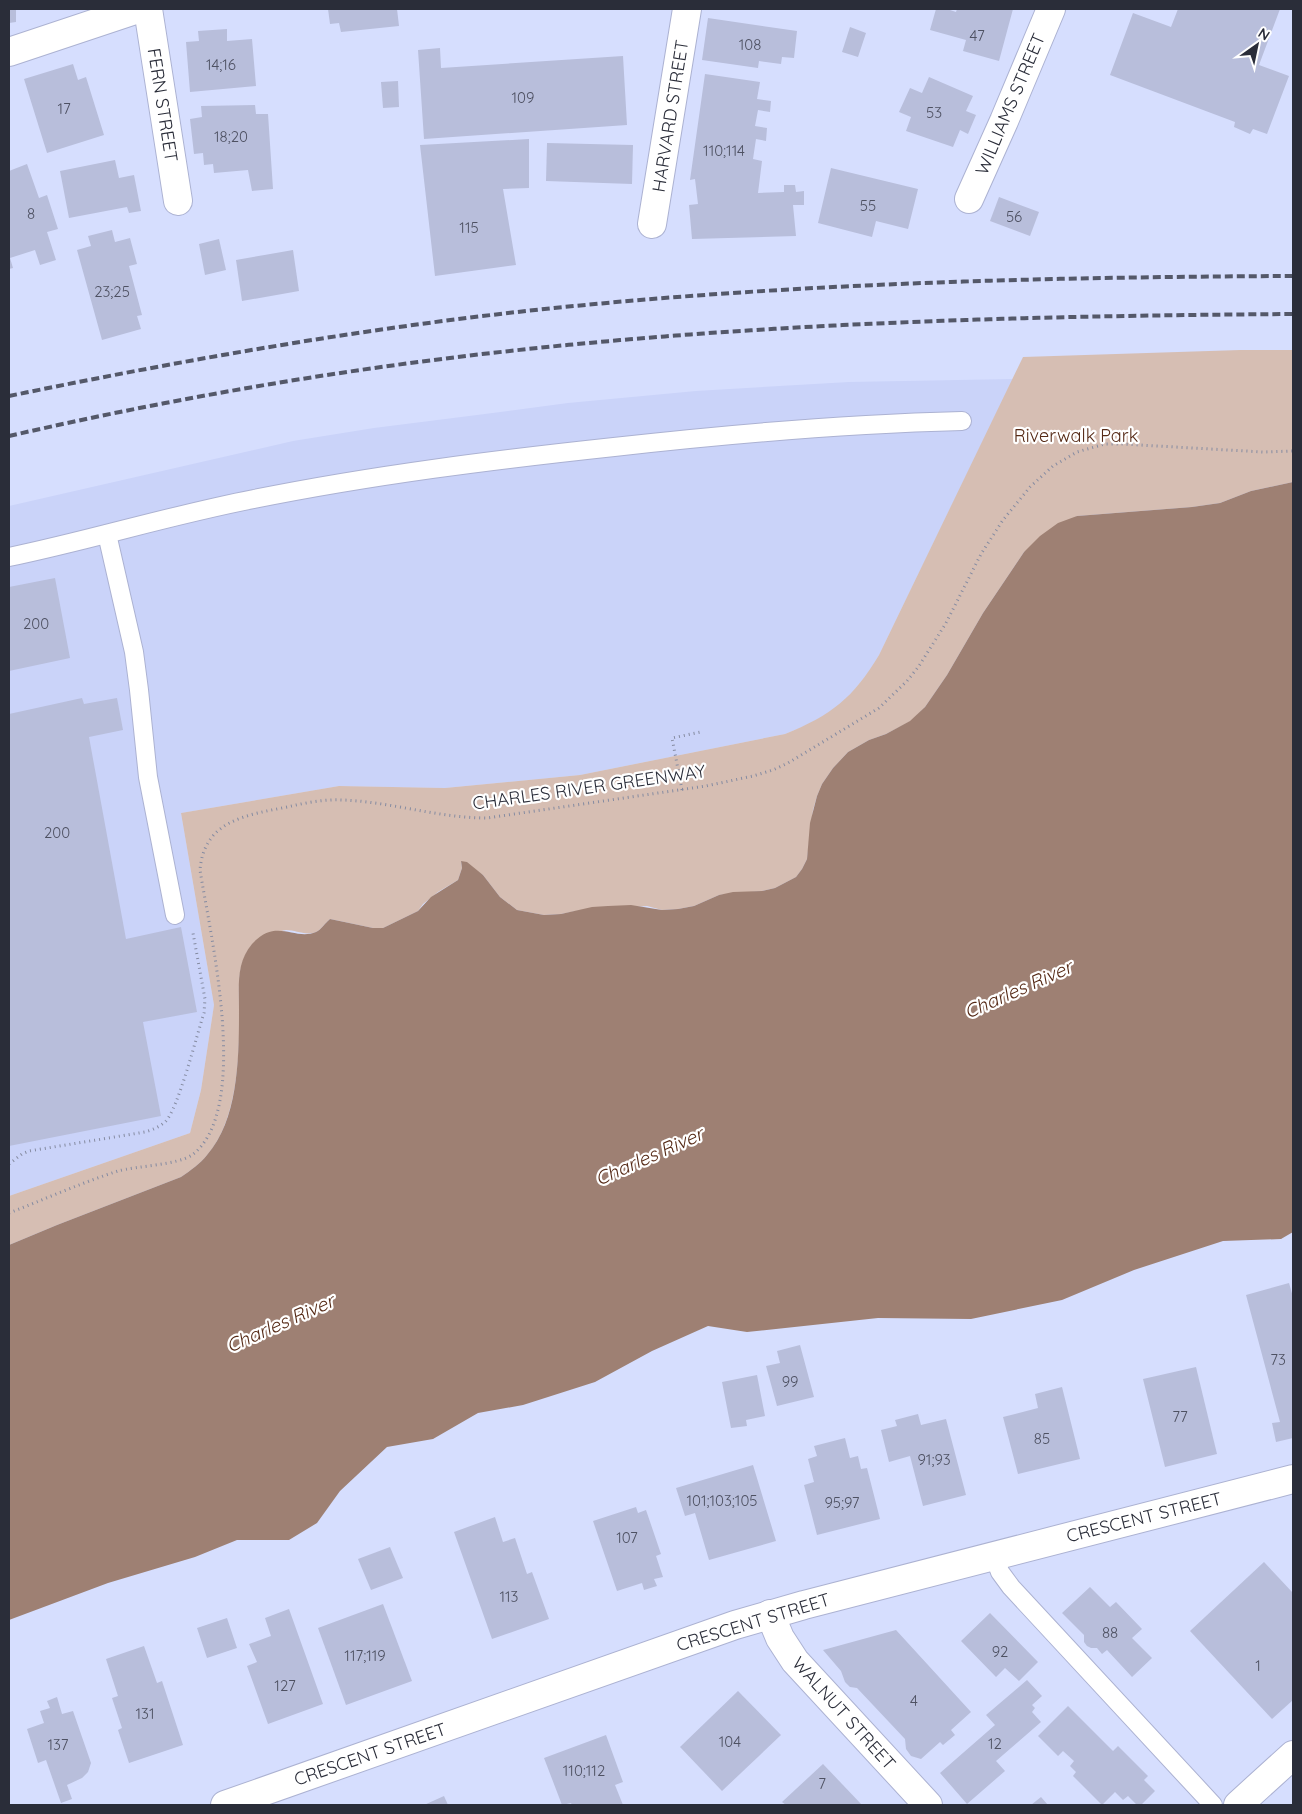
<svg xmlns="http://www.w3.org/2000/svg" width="1302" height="1814" viewBox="0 0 1302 1814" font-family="Quicksand,sans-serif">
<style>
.built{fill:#cad3f9}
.green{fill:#d6beb3}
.water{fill:#9e8073}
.building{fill:#b8bedb}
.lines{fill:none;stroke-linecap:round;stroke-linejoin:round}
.lane-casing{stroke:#acb2d2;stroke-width:20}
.street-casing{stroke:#acb2d2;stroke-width:30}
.secondary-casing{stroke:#acb2d2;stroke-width:30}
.path{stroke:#858ba1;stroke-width:3;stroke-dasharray:1 4;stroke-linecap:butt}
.lane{stroke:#fff;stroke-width:18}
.street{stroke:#fff;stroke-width:28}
.secondary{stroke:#fff;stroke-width:28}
.rail{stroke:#545869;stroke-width:4;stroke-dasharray:8 4;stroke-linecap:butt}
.labels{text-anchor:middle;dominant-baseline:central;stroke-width:4.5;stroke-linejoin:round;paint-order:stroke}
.number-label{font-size:15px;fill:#4e5162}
.street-label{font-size:18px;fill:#2a2d39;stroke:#fff}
.park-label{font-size:18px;fill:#562a16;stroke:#fff}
.water-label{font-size:19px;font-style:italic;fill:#552915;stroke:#fff}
</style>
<rect width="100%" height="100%" fill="#d6defe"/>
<!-- built -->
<path class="built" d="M1013 379 879 655 868 673 844 702 827 714 807 725 785 734 580 775 445 788 339 786 181 813 214 1005 201 1090 190 1133 9 1196V506L293 441 374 428 477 415 568 403 696 391 849 382Z"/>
<!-- green -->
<path class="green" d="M1240 350H1293V482L1251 491 1220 503 1192 507 1077 516 1024 552 983 613 947 675 925 707 911 721 886 734 869 740 848 752 833 768 822 784 817 796 813 810 807 859 802 869 796 877 775 888 762 891 719 895 694 906 678 909 662 910 647 906 576 911 561 914 544 915 517 910 500 897 483 875 461 861 462 868 458 880 438 892 423 904 418 911 383 928H373L330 919C325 923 321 930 316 932 305 936 296 930 286 930 280 931 255 941 251 946 237 964 239 986 239 1008 240 1053 238 1120 207 1155 200 1164 191 1170 181 1177L57 1225 9 1245V1196L190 1133 201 1090 214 1005 181 813 339 786 445 788 580 775 785 734C832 715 853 698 879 655L1023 357Z"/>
<!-- water -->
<path class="water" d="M1293 482V1232L1281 1239 1223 1241 1134 1270 1062 1300 971 1319 878 1318 747 1332 708 1326 652 1351 595 1382 523 1405 478 1413 433 1439 387 1447 340 1491 317 1523 289 1540H237L195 1557 108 1583 9 1620V1245L57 1225 181 1177C191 1170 200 1164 207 1155 239 1119 239 1055 239 1009 239 986 236 963 252 944 276 917 294 941 316 932 321 930 325 923 330 919L373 928H383L418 911 431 897 458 880 462 868 461 861 467 862 483 875 500 897 517 910 544 915 561 914 592 907 608 906 631 905 662 910 678 909 694 906 719 895 733 892 762 891 775 888 796 877 802 869 807 859 810 823 817 796 822 784 833 768 848 752 869 740 886 734 910 721 925 707 947 675 983 613 1024 552 1040 536 1058 523 1077 516 1192 507 1220 503 1251 491Z"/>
<!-- building -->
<g class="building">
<path d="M9 9H16V22L9 23Z"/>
<path d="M328 9H397L399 26 341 32 339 23 330 24Z"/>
<path d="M936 9H947L956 12 957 9H1013L999 61 963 51 966 40 930 30Z"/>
<path d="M1178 9H1280L1259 65 1289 76 1267 134 1253 129 1250 134 1234 127 1235 122 1110 75 1133 13 1171 27Z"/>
<path d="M708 18 797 31 794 58 782 57 781 64 759 61 758 68 702 60Z"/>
<path d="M850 27 866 33 858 57 842 52Z"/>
<path d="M227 29V41L252 39 256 86 190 92 186 42 199 41 198 31Z"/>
<path d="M440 48 441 68 623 56 627 125 424 139 418 50Z"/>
<path d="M73 64 78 80 86 77 104 135 47 153 24 79Z"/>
<path d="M705 74 760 82 757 99 771 101 770 112 758 110 755 126 767 128 766 141 756 139 753 159 762 161 758 193 784 192V185H795L796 192 804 191V205H793L796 236 692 239 689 205 698 204 695 179 690 180Z"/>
<path d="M929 77 973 96 966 111 976 115 968 134 960 130 953 147 906 131 911 117 899 112 910 88 922 93Z"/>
<path d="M398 81 399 107 383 108 381 82Z"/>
<path d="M255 105 256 114H268L273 189 252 191 248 170 214 173 213 164 204 165 203 153 194 154 190 119 202 117 201 106Z"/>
<path d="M529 139V188L503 189 516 265 435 276 420 145Z"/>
<path d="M547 143 633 145 632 184 546 181Z"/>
<path d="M115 160 119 178 134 175 141 211 129 213 127 207 69 218 60 171Z"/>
<path d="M27 164 39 198 47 195 58 229 47 232 56 260 40 265 35 250 10 258 13 268 9 269V171Z"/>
<path d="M831 168 918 189 908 229 876 221 872 237 818 223Z"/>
<path d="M999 197 1039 212 1030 236 990 221Z"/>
<path d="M112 230 115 242 130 238 137 264 129 266 142 315 137 316 141 329 102 340 77 250 91 246 88 236Z"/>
<path d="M219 239 226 270 205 275 199 244Z"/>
<path d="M293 250 299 291 242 301 236 260Z"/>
<path d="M55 578 70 658 9 671V587Z"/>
<path d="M82 698 84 704 117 698 123 730 89 737 126 939 181 927 197 1012 143 1022 161 1116 9 1146V714Z"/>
<path d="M1289 1283 1293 1297V1438L1276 1442 1272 1423 1280 1422 1246 1295Z"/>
<path d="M800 1345 814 1397 777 1406 766 1366 780 1363 777 1351Z"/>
<path d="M1196 1367 1217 1454 1165 1467 1143 1379Z"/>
<path d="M757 1375 765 1416 746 1420 747 1426 731 1428 722 1382Z"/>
<path d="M1062 1387 1080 1459 1018 1474 1003 1417 1038 1408 1035 1394Z"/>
<path d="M918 1414 921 1425 946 1419 966 1495 923 1506 910 1456 889 1462 881 1430 897 1426 895 1420Z"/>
<path d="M845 1438 850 1458 858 1456 861 1469 867 1468 880 1519 817 1535 804 1485 814 1482 808 1459 817 1456 814 1446Z"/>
<path d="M753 1465 776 1541 709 1560 695 1513 685 1516 676 1488Z"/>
<path d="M636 1507 638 1513 646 1510 661 1554 656 1556 663 1577 654 1579 657 1586 644 1590 642 1583 617 1591 593 1521Z"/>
<path d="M495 1517 503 1542 515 1538 527 1574 532 1572 549 1619 492 1639 454 1532Z"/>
<path d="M390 1547 403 1578 371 1590 358 1559Z"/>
<path d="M1264 1562 1293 1593V1700L1272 1719 1190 1631Z"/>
<path d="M1090 1587 1110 1607 1116 1602 1142 1629 1132 1638 1152 1658 1132 1677 1107 1650 1102 1654 1097 1648H1091L1087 1646 1084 1642V1635L1062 1613Z"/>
<path d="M383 1604 412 1681 346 1705 318 1628Z"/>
<path d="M289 1609 323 1704 268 1724 247 1666 257 1662 249 1644 271 1636 265 1618Z"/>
<path d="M990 1613 1038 1662 1019 1681 1005 1668 996 1677 961 1641Z"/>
<path d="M227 1618 237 1648 207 1658 197 1628Z"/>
<path d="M896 1630 971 1712 951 1730 955 1735 943 1745 940 1742 921 1759 911 1756 906 1749 905 1739 857 1688 850 1687 845 1682 841 1671 823 1650Z"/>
<path d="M144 1646 157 1683 162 1681 183 1745 129 1763 118 1730 122 1728 112 1698 118 1696 106 1659Z"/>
<path d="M1027 1680 1042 1696 1032 1705 1035 1708 1032 1712 1041 1722 996 1761 1005 1771 967 1804 940 1773 995 1725 986 1715Z"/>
<path d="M738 1691 781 1735 722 1791 680 1747Z"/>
<path d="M57 1697 62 1714 73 1711 91 1763 88 1772 82 1778 67 1785 72 1799 61 1803 46 1760 38 1763 27 1729 44 1723 40 1711 50 1708 47 1701Z"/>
<path d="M1068 1706 1113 1751 1118 1746 1148 1776 1144 1780 1155 1791 1141 1805H1137L1128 1796 1123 1800 1115 1792 1102 1805 1073 1776 1076 1772 1070 1766 1074 1761 1063 1751 1058 1756 1038 1736Z"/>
<path d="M606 1735 623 1782 615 1785 623 1805H572L571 1803 562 1805 544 1758Z"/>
<path d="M823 1764 862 1805H786L782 1802Z"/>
<path d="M444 1796 448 1805H424Z"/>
<path d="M1041 1797 1048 1805H1031Z"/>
</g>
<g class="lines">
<defs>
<g id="lane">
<path d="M107 534 134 652 139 690 148 777 175 915"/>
<path d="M9 557C91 540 171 515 254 499 373 475 493 460 614 447 729 434 845 424 962 421"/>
<path d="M994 1556 1000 1572 1011 1587 1213 1805"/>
</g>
<g id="street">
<path d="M148 9 178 201"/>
<path d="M9 52 138 9"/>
<path d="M969 199 1004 121 1051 9"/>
<path d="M652 224 687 9"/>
<path d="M770 1614 780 1638 795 1661 928 1805"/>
</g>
<g id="secondary">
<path d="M225 1805 735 1625 804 1605 1293 1479"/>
<path d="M1238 1805 1293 1755"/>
</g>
</defs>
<!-- lane casing -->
<use href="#lane" class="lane-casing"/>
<!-- street casing -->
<use href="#street" class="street-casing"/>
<!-- secondary casing -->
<use href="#secondary" class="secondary-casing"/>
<!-- path -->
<g class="path">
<path d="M682 790 672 738 701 732"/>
<path d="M9 1164 22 1154 29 1151 145 1132C152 1130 159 1127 165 1122 178 1110 197 1034 204 1013L205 999 193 933"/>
<path d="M9 1213C45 1199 81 1183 118 1171 137 1166 177 1165 192 1155 252 1110 210 934 200 870 204 820 247 815 287 807 305 803 324 799 343 800 392 802 438 818 487 818L706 786 753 776 773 770 788 763 879 708 907 681 919 666 946 623 981 554 1003 520 1030 487 1053 466 1077 452 1105 444H1122L1263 452 1293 451"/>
</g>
<!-- lane -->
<use href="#lane" class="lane"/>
<!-- street -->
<use href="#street" class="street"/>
<!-- secondary -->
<use href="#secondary" class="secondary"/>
<!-- rail -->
<g class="rail">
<path d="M9 396C189 359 370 327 554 308 799 283 1047 277 1293 276"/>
<path d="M9 436C144 405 281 380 418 362 708 324 1001 316 1293 314"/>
</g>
</g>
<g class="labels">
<!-- number labels -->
<g class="number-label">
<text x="977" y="35">47</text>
<text x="750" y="44">108</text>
<text x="221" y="64">14;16</text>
<text x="523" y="97">109</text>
<text x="64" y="108">17</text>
<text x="934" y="112">53</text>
<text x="231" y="136">18;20</text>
<text x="724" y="150">110;114</text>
<text x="868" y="205">55</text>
<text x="31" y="213">8</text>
<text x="1014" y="216">56</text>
<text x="469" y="227">115</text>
<text x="112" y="291">23;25</text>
<text x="36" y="623">200</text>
<text x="57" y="832">200</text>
<text x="1278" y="1359">73</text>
<text x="790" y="1381">99</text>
<text x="1180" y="1416">77</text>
<text x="1042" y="1438">85</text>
<text x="934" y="1459">91;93</text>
<text x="722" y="1500">101;103;105</text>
<text x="842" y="1502">95;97</text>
<text x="627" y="1537">107</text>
<text x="509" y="1596">113</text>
<text x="1110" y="1632">88</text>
<text x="1000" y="1651">92</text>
<text x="365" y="1655">117;119</text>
<text x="1258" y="1665">1</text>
<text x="285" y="1685">127</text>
<text x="914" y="1700">4</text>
<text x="145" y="1713">131</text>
<text x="730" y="1741">104</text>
<text x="995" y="1743">12</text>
<text x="58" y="1744">137</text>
<text x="584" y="1770">110;112</text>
<text x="822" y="1783">7</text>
</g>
<!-- street labels -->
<g class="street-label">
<text transform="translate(1010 104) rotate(-67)">WILLIAMS STREET</text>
<text transform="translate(163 105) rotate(81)">FERN STREET</text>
<text transform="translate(670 116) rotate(-81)">HARVARD STREET</text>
<text transform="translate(589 787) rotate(-8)">CHARLES RIVER GREENWAY</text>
<text transform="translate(1144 1517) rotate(-14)">CRESCENT STREET</text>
<text transform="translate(753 1622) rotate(-17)">CRESCENT STREET</text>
<text transform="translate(844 1713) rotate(48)">WALNUT STREET</text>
<text transform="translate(370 1754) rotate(-19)">CRESCENT STREET</text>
</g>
<!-- park labels -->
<g class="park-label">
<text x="1076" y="435">Riverwalk Park</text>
</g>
<!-- water labels -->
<g class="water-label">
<text transform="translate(1018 989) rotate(-24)">Charles River</text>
<text transform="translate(649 1156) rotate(-24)">Charles River</text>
<text transform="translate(280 1323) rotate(-24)">Charles River</text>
</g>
</g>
<!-- border -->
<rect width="1302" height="1814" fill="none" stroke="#2a2d39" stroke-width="20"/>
<!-- north arrow -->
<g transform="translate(1257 45) rotate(33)" stroke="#ffffff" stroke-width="4" paint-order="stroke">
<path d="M0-4L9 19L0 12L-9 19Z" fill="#2a2d39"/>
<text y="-8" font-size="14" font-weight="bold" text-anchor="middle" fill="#2a2d39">N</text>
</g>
</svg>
